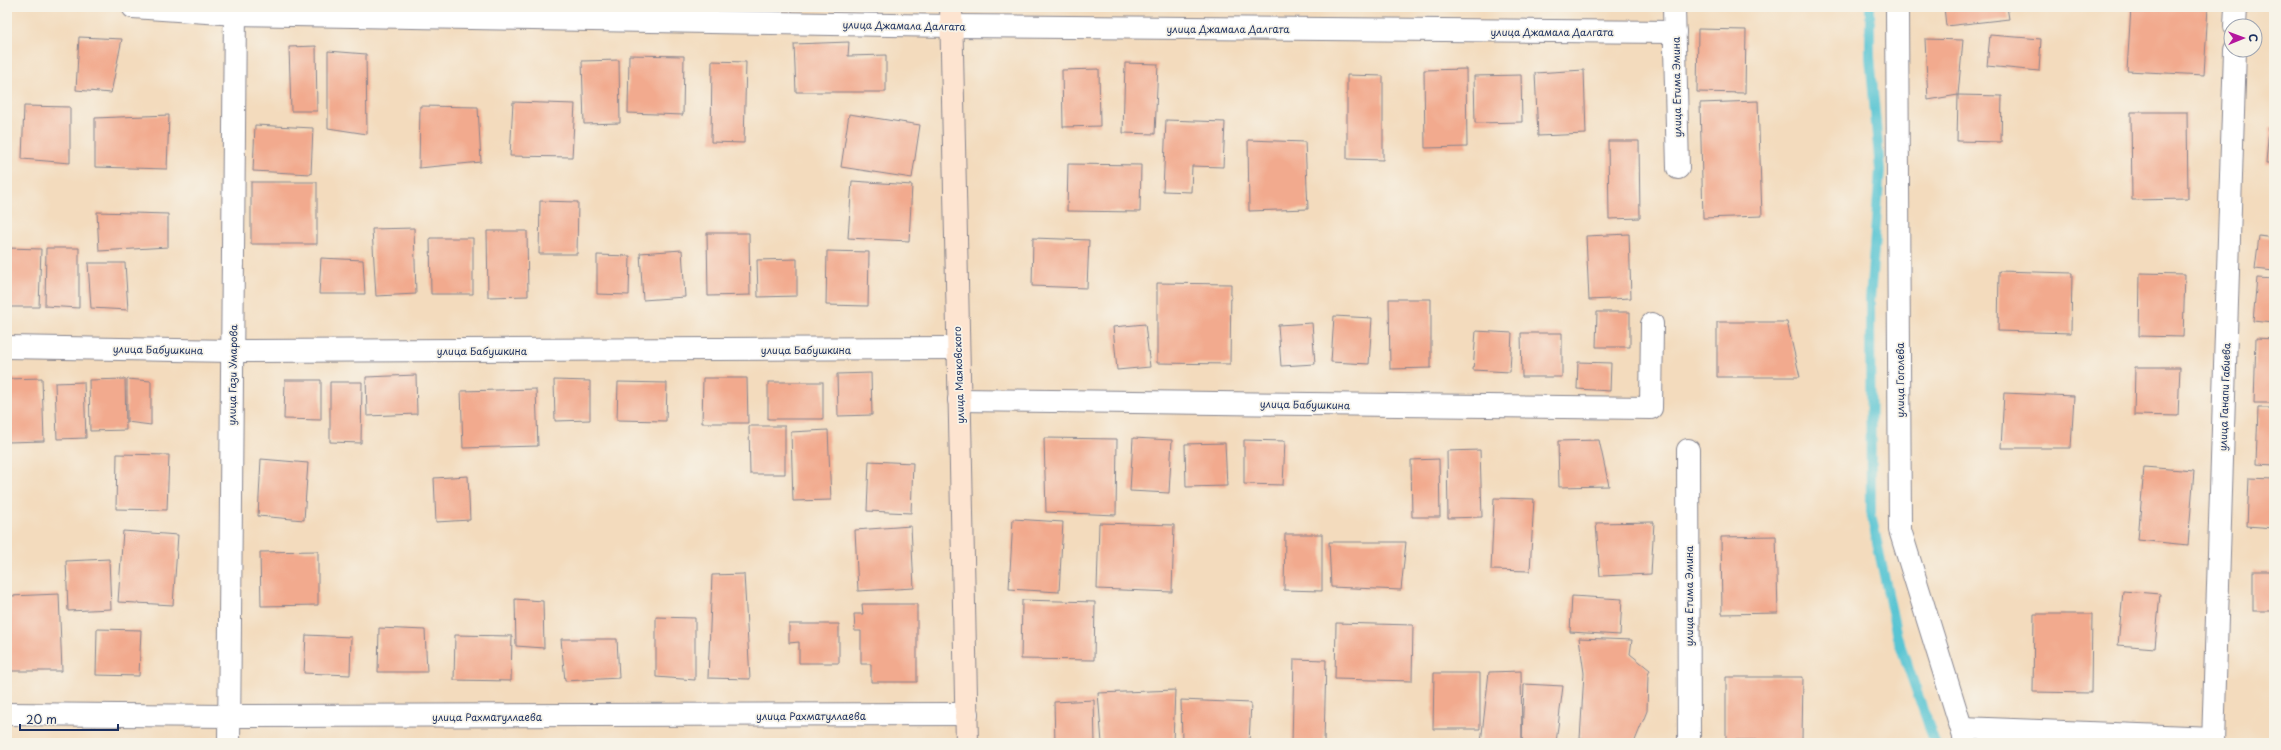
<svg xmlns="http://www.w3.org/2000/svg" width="2281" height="750" viewBox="0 0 2281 750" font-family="'Playpen Sans',sans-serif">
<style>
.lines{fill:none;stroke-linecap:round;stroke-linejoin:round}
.stream{stroke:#59c5d3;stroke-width:10}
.building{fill:#f2aa8e}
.street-casing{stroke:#87858e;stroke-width:24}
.secondary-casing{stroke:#87858e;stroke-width:24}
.street{stroke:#fff;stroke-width:22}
.secondary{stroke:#fde4d0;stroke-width:22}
.labels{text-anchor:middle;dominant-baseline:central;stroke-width:3.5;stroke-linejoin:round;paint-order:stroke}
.street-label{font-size:10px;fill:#1b2f5e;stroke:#f7f3e8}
</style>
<rect width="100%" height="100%" fill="#f7f3e8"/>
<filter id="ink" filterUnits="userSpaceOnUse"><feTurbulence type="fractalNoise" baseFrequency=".025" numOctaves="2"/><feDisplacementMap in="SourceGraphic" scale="8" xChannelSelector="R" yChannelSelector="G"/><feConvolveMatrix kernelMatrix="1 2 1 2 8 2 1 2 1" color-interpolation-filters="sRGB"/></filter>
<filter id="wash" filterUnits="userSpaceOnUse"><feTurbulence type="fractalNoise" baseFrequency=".012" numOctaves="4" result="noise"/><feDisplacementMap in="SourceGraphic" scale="16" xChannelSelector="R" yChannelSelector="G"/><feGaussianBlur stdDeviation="0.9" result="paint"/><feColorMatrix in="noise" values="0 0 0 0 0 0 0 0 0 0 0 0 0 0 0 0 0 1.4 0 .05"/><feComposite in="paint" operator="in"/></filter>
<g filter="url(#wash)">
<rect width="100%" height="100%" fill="#f3dbbd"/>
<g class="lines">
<!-- stream -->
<path class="stream" d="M1870 7V56L1880 170 1870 300 1871 514 1897 636 1935 743"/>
</g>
<g id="blocks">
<!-- building -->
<g class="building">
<path d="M1944 7H2007L2009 19 1946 26Z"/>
<path d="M2131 7H2208L2204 75 2127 71Z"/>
<path d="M1698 29 1746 30 1745 93 1697 92Z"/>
<path d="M1990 35 2041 39 2039 71 1987 66Z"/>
<path d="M79 37 122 39 111 93 76 90Z"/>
<path d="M1925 39 1963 40 1958 95 1928 100Z"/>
<path d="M849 42 848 56 886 55V92H796L794 44Z"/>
<path d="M316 46 317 111H291L289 47Z"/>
<path d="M328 51 366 54 367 134 328 128Z"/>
<path d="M629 55 684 56 683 115 628 113Z"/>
<path d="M619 60 620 123 584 124 582 61Z"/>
<path d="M712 61 746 62 744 143 711 142Z"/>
<path d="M1125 63 1158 64 1155 134 1123 133Z"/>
<path d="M1099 69 1100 126 1063 127 1062 70Z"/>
<path d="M1466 69 1467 147 1425 148 1424 70Z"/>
<path d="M1584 70 1586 134 1538 136 1535 73Z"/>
<path d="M1347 75 1383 76V160L1347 159Z"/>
<path d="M1521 75 1522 122 1475 123 1474 76Z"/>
<path d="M1958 95 2002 96 2001 142 1957 141Z"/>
<path d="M1758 101 1762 216 1703 218 1700 103Z"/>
<path d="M513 102 575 104 572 157 510 156Z"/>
<path d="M24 106 70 107V163L22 159Z"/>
<path d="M420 106 478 107 481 162 419 168Z"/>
<path d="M2131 112H2187L2188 199 2132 200Z"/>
<path d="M849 114 920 125 912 178 841 167Z"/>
<path d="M169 115 167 169 95 167V118Z"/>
<path d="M1166 120 1225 122 1223 167 1192 166 1191 192 1163 191Z"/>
<path d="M255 125 313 128 311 174 253 171Z"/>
<path d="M2269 127H2274V163H2266Z"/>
<path d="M1248 140 1305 142 1308 209 1249 211Z"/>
<path d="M1608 141H1639L1640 218 1609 219Z"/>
<path d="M1068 164 1141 165 1140 212 1067 211Z"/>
<path d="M852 181 912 185 909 241 848 238Z"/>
<rect x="251" y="182" width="66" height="62"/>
<path d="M540 201 578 202 577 254H539Z"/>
<path d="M97 212 168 214V247L99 251Z"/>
<path d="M414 228 416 294 376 296 372 229Z"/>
<path d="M487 231H527L528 296 488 297Z"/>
<path d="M707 233H749L750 295 708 296Z"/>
<path d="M1629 234 1631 298 1589 300 1586 236Z"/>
<path d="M2259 236 2274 238V271L2255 269Z"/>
<path d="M430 238H473V294H431Z"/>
<path d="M1033 238 1089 240 1087 288 1032 286Z"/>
<path d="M7 248 41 249 39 307H7Z"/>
<path d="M46 248H79V308L45 306Z"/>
<path d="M682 250 685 297 643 300 640 253Z"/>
<path d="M827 251 869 252 868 306 826 305Z"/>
<path d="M597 255 630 256 629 295 597 294Z"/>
<path d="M321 258 363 260 365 294H319Z"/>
<path d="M797 259V296L758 297 757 260Z"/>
<path d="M88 263H125L128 310 91 308Z"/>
<path d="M1999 271 2072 273 2071 333 1998 331Z"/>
<path d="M2140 273 2185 274 2183 337 2139 336Z"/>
<path d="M2257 278 2274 279V323L2253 321Z"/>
<path d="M1157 283 1231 284 1230 364 1157 363Z"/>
<path d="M1389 299H1431V368L1390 369Z"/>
<path d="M1597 312H1630V347H1596Z"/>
<path d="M1334 316 1372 318 1369 364 1331 362Z"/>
<path d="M1717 322H1787L1800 377H1717Z"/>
<path d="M1312 323 1315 364 1281 366 1278 325Z"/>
<path d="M1145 324 1150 367 1117 370 1113 327Z"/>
<path d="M1476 331 1512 333 1510 372 1473 370Z"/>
<path d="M1521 333H1562V377H1522Z"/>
<path d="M2256 338 2274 339V403H2254Z"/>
<path d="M1578 362 1611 363 1610 391 1577 389Z"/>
<path d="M2135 367H2180L2178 416 2134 415Z"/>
<path d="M871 373 872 415 838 416 837 374Z"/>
<path d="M416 375 417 414 367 416 366 377Z"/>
<path d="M42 378 44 441 8 442 7 379Z"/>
<path d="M703 378H747L748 423H702Z"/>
<path d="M125 379 126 430 90 431 89 380Z"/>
<path d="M127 379 151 381V425L127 422Z"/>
<path d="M285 380H321V420L284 419Z"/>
<path d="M554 380 590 381V420L555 421Z"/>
<path d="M84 382 86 438 57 439 55 383Z"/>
<path d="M330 382H362L361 443 330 442Z"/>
<path d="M618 382 667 383 666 421 617 420Z"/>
<rect x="768" y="382" width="55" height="37"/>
<path d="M536 389 538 446 463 448 461 391Z"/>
<path d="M2004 393 2074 396 2071 448H2001Z"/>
<path d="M2258 408H2274V465L2256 464Z"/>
<path d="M749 426H785V474H750Z"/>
<path d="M828 430 831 500 793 501 791 432Z"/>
<path d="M1044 438 1117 439 1116 515 1046 512Z"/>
<path d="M1133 438 1172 440 1169 493 1130 491Z"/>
<path d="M1244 440 1285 441 1283 485 1244 484Z"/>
<path d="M1599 440 1609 486 1559 487 1558 441Z"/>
<path d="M1225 443 1227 486 1186 487 1185 444Z"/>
<path d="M1480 450 1482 517 1448 518 1447 451Z"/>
<path d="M117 454 169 455 167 510 116 509Z"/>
<path d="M261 459 308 463 304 520 258 516Z"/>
<path d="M1439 459 1440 517H1412L1411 460Z"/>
<path d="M869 461 913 463 911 513 867 511Z"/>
<path d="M2144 467 2194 471 2188 545 2138 540Z"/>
<path d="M468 476 470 520 436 522 434 478Z"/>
<path d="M2249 478 2274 479V528L2247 526Z"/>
<path d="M1494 498 1534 499 1530 571 1491 570Z"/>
<path d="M1013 519 1063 522 1059 592 1009 589Z"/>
<path d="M1654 522 1651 574 1600 576 1596 523Z"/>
<path d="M1099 523 1174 525 1172 592 1097 589Z"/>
<path d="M911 526 914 588 858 591 855 530Z"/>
<path d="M123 531 178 535 173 605 118 602Z"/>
<path d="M1285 534H1322V591L1284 590Z"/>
<path d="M1776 536 1778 613 1722 614 1721 537Z"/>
<path d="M1329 542H1406L1401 590 1331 587Z"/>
<path d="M318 551V605L261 606 260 552Z"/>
<path d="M109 559 111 609 68 611 66 561Z"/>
<rect x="2253" y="571" width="21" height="40"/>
<path d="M744 574 750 679 708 678 712 575Z"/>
<path d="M2123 591 2160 594 2155 648 2118 645Z"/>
<path d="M59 594 62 671H11L10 596Z"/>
<path d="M1572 596 1622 599 1620 635 1570 632Z"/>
<path d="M515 599 543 601 544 648 516 646Z"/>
<path d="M1022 600 1095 602 1094 660 1021 659Z"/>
<path d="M862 604H917V682H871V664H861V631H855L854 614H863Z"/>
<path d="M2034 614H2092L2091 693 2033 692Z"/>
<path d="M656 617 695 618V680L656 677Z"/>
<path d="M1336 623 1413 625 1412 681 1335 679Z"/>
<path d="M789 624H839V663H799V642L789 643Z"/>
<path d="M379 628 425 630 427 672H378Z"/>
<path d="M97 629 141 630 139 676 96 675Z"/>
<path d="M306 635 351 637 350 675 304 673Z"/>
<path d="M455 635 512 636 511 681 454 680Z"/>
<path d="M1579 638 1632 640 1630 654 1650 670 1648 675 1647 711 1634 743 1580 739 1584 673Z"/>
<path d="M561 639H617L619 678 565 681Z"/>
<path d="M1294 659 1326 660 1324 743H1292Z"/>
<path d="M1521 671 1522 740 1524 684 1563 686 1556 743H1481L1489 672Z"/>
<path d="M1434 673H1480V729H1433Z"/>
<path d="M1726 677H1803L1802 740H1726Z"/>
<path d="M1175 690 1173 743H1102L1098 693Z"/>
<path d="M1094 700 1095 743H1055L1054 702Z"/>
<path d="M1181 700 1251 703 1249 743 1182 742Z"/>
</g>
</g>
</g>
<g filter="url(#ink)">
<use href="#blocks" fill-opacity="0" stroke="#87858e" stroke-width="1"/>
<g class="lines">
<defs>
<g id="street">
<path d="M133 7 236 14 951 26 1675 32"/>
<path d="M1674 7 1678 168"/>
<path d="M1897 7 1900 530 1966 743"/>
<path d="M2235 26 2236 7"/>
<path d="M7 347 232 351 957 348"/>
<path d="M959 400 1651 408 1652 324"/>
<path d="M1688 450 1689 743"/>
<path d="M7 714 228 716 967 714"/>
<path d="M1962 728 2213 738"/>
<path d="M229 743 235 7"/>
<path d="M2213 743 2235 50"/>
</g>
<path id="secondary" d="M951 7 967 743"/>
</defs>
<!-- street casing -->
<use href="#street" class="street-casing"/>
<!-- secondary casing -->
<use href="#secondary" class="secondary-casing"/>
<!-- street -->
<use href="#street" class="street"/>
<!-- secondary -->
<use href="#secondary" class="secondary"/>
</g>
</g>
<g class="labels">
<!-- street labels -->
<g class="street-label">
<text transform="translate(904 25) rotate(1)">улица Джамала Далгата</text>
<text x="1228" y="28">улица Джамала Далгата</text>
<text x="1552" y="31">улица Джамала Далгата</text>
<text transform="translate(1676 87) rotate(-91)">улица Етима Эмина</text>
<text transform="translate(158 349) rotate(1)">улица Бабушкина</text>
<text x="806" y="349">улица Бабушкина</text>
<text x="482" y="350">улица Бабушкина</text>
<text transform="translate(232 375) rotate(-89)">улица Гази Умарова</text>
<text transform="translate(958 375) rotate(-92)">улица Маяковского</text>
<text transform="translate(1899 380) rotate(-90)">улица Гоголева</text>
<text transform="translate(2224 397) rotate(-88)">улица Ганапи Габиева</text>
<text transform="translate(1305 404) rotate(1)">улица Бабушкина</text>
<text transform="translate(1688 596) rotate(-90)">улица Етима Эмина</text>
<text x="811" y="715">улица Рахматуллаева</text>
<text x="487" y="716">улица Рахматуллаева</text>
</g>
</g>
<!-- margin -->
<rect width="2281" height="750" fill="none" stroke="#f7f3e8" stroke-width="24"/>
<!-- north arrow -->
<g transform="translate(2243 38) rotate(89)"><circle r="19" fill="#f7f3e8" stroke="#9fa5b1"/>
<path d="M0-3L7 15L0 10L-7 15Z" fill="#b5179e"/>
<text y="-6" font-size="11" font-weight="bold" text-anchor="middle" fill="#1b2f5e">С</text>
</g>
<!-- scale -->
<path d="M20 724v6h98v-6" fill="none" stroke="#1b2f5e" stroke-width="2"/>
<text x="26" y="724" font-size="12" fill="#1b2f5e" stroke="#f7f3e8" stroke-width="3" paint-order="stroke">20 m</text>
</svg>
